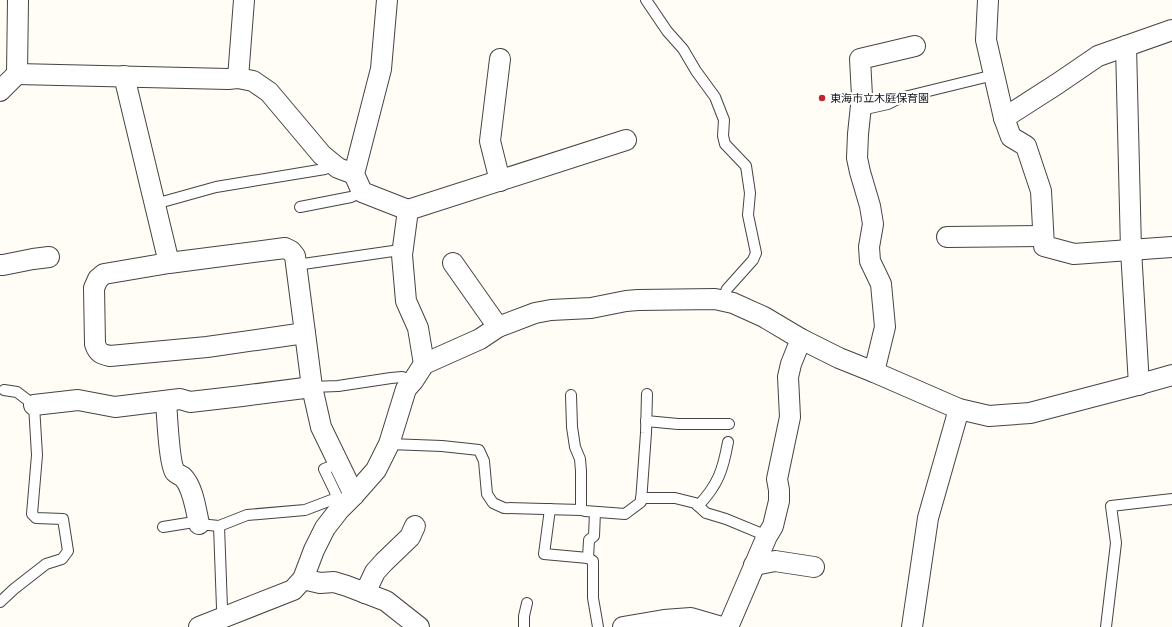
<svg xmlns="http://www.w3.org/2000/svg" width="1172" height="627" viewBox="0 0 1172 627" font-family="'IBM Plex Serif','Noto Sans JP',serif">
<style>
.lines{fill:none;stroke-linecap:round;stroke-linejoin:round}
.lane-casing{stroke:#444;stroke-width:12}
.street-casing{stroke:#444;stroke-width:22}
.lane{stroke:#fff;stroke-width:10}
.street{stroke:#fff;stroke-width:20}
.poi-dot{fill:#c4262e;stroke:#fff;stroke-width:1.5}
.labels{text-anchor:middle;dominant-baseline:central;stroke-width:4;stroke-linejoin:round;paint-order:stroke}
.poi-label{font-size:11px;fill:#111;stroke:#fff;text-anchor:start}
</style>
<rect width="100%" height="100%" fill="#fffdf5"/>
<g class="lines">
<defs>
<g id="lane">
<path d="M646 0 667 31 683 49 696 71 715 97 724 120 723 136 725 144 746 166 750 193 748 215 756 253 753 260 727 289 722 300"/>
<path d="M861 110 888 104 900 98 994 75"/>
<path d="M155 204 216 187 325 169 331 163"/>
<path d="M300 207 351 197 362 192"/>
<path d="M296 265 393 251 403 252"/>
<path d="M312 387 338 386 391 378 402 377 413 381"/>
<path d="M646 421 678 424H729"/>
<path d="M389 444 442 446 479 450 484 461 487 494 493 503 504 508 581 510V471L580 459 575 447 572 427 571 395"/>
<path d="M641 498H675L695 503 706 513 726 519 767 536"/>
<path d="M698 506C718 485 723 470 728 442"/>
<path d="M550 509 544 554 588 558 593 561V598L598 627"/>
<path d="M581 510 585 511 625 514 641 502 646 433 647 394"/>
<path d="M219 526 222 608 226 616"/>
<path d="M163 527 194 522 199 524 219 526 247 515 305 510 334 499 336 494 324 469 339 463"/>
<path d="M588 558 589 540 594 536 595 512"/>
<path d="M0 602 14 589 46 564 62 559 68 551 63 519 36 518 32 514 37 455 34 405 17 392 4 390"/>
<path d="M524 627V616L527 603"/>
<path d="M1106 627 1116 543 1111 506 1172 499"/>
</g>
<g id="street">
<path d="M387 0 381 69 354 174 362 192 408 210 402 255 406 301 418 328 424 364"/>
<path d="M988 0 986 40 1004 118 1011 137 1026 146 1041 191 1044 246 1074 254 1172 247"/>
<path d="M1126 46 1131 250 1139 385"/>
<path d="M500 59 490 141 500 181"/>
<path d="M17 74 228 79 238 78 244 0"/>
<path d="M124 76 169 263 104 274 98 279 94 288 95 344C98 353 101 354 110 356L207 347 305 333 295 256 291 251 285 248 169 263"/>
<path d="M238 78 253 81 269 92 322 155 338 168 354 174"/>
<path d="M0 91 17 74 18 0"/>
<path d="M1004 118 1057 84 1098 56 1172 30"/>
<path d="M408 210 626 140"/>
<path d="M947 237 1043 236"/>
<path d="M453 263 498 327"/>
<path d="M0 265H3L33 259 49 257"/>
<path d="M305 333 312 387"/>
<path d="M874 372 885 327 881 284 870 261 869 247 873 224 870 206 860 172 857 158 858 134 862 96 860 59 915 46"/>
<path d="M166 401C167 414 169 463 175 472 177 474 180 475 183 477 193 487 196 510 199 524"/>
<path d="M34 405 78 400 115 407 180 399 190 402 242 396 312 387 321 427 354 495"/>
<path d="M754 565 775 561 814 567"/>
<path d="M303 579 320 583 334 582 347 586 386 601 419 627"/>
<path d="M365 593 375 572 384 562 410 537 415 526"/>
<path d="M199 627 293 590 303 579 314 550 325 528 339 510 354 495 376 470 389 444 406 389 413 381 424 364 480 339 498 327 535 313 551 310 591 308 626 301 638 300 715 299 733 303 764 317 801 339 839 358 874 372 959 409 989 416 1030 413 1137 385 1172 375"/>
<path d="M623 627 664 620 691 618 722 627"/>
<path d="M728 627 767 536 773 526 779 501V490L777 479 790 417 788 377 791 364 801 339"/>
<path d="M912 627 928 518 959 409"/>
</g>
</defs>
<!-- lane casing -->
<use href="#lane" class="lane-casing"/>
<!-- street casing -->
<use href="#street" class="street-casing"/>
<!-- lane -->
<use href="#lane" class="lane"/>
<!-- street -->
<use href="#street" class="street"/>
</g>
<!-- markers -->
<circle class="poi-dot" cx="822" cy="98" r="4"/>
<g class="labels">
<!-- poi labels -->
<g class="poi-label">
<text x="830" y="98">東海市立木庭保育園</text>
</g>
</g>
</svg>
